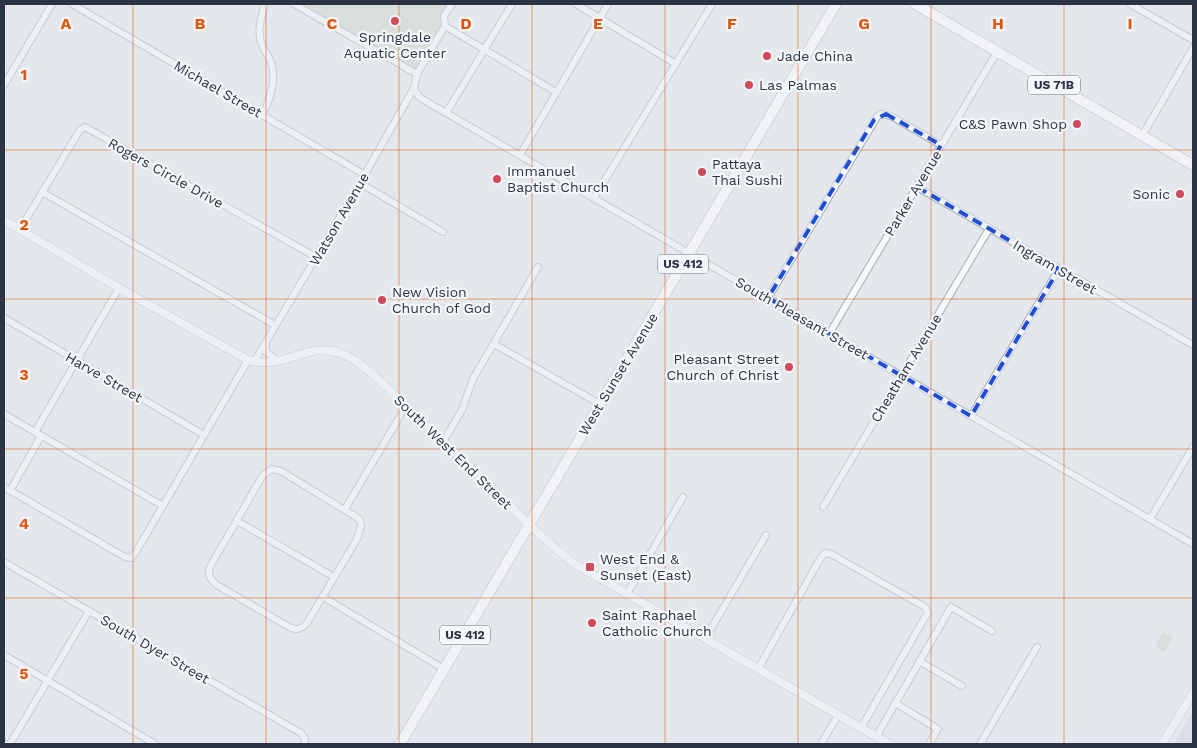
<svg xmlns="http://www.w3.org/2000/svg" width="1197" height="748" viewBox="0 0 1197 748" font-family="'Work Sans',sans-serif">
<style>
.built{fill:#d2d6de}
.green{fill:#c9d6c5}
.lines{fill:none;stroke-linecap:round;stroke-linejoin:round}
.minor-casing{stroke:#a9aeb7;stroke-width:8}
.tertiary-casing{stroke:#a9aeb7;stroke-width:9}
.trunk-casing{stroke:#8b94a3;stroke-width:11}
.minor{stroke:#f7f8fa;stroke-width:6}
.tertiary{stroke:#f7f8fa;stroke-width:8}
.trunk{stroke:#fff;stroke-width:10}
.marked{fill:none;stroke:#1d4ed8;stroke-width:4;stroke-dasharray:10 6;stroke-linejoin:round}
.grid{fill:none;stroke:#df570f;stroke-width:1;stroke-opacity:0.55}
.poi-dot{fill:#d1495b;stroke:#f4f6f9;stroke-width:2}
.labels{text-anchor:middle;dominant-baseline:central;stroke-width:4.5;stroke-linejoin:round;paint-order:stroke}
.shield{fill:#f4f6f9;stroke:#676e7b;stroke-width:1}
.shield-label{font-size:12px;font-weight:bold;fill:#2b3445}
.poi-label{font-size:14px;fill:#2b3445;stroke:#f4f6f9;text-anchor:start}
.street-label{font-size:14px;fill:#2b3445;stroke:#f4f6f9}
.grid-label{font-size:16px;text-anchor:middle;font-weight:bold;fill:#df570f;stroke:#f4f6f9;stroke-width:4.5;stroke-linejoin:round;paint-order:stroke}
</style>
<rect width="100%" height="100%" fill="#e4e7ec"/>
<!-- built -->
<path class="built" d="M1193 711V744H1174Z"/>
<!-- green -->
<g class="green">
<path d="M294 4H452L444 16 445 26 417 74Z"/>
<path d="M1163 632 1173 638 1164 652 1155 646Z"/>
</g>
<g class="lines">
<defs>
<g id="minor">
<path d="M72 4 365 175"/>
<path d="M294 4 417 74"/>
<path d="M576 4 676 64"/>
<path d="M1130 4 1193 40"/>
<path d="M445 26 556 92"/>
<path d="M4 85 52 4"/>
<path d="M414 88 417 94 422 99 1193 544"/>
<path d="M446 113 512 4"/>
<path d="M262 115C270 101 277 78 271 62 268 54 261 48 260 38 258 26 262 15 265 4"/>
<path d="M1142 136 1193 48"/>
<path d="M520 155 608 4"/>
<path d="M360 183 443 232"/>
<path d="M917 187 1193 345"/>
<path d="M42 192 275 325"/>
<path d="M594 198 712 4"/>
<path d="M20 229 80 130 85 127 316 257"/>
<path d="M768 298 877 117 881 114 891 116 941 145"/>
<path d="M4 318 204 435"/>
<path d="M829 334 997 52"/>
<path d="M266 342V352L278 361"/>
<path d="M494 344 600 404"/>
<path d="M254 362 360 183 414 88 417 74 445 26 444 16 452 4"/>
<path d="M4 414 163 506"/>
<path d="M971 416 1059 269"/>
<path d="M35 432 119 288"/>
<path d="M443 442 462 410 473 379 538 267"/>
<path d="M272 469 281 471 353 515 360 520 361 526 357 539 307 623C302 629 297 631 289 627L217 585C209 579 207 574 211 565L263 475Z"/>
<path d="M4 487 125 557 131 558 136 552 248 360"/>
<path d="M10 491 41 436"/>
<path d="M823 507 989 229"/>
<path d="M345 509 406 406"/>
<path d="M1150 519 1193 447"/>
<path d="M237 521 334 577"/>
<path d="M4 562 301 733 305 739 304 744"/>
<path d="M627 594 683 497"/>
<path d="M323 597 444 669"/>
<path d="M705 639 766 535"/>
<path d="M4 655 155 744"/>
<path d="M919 661 962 686"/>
<path d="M758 669 820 559 825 553 831 554 925 607 928 613 924 619 861 728"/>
<path d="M895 703 938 729 929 744"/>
<path d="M876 737 951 607 992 631"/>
<path d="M4 743 5 744"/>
<path d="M10 744 89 611"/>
<path d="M821 744 838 715"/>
<path d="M980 744 1037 647"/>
</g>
<g id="tertiary">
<path d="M4 220 119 288 248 360C285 371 306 341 340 353 364 361 394 395 413 413 438 437 463 460 488 484 516 512 543 540 575 564L889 744"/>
<path d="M1162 744 1193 693"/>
</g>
<g id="trunk">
<path d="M915 4 1193 165"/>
<path d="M400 744 836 4"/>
</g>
</defs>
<!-- minor casing -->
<use href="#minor" class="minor-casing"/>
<!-- tertiary casing -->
<use href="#tertiary" class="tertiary-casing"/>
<!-- trunk casing -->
<use href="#trunk" class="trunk-casing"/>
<!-- minor -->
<use href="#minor" class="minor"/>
<!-- tertiary -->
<use href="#tertiary" class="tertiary"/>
<!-- trunk -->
<use href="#trunk" class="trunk"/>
</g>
<!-- marked area -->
<path d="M0 0H1197V748H0ZM886 114 941 145 917 187 1059 269 971 416 768 298 874 120Z" fill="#e4e7ec" fill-opacity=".55" fill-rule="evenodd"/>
<path class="marked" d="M886 114 941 145 917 187 1059 269 971 416 768 298 874 120Z"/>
<!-- grid -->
<path class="grid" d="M133 4V744M266 4V744M399 4V744M532 4V744M665 4V744M798 4V744M931 4V744M1064 4V744M4 150H1193M4 299H1193M4 449H1193M4 598H1193"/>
<!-- markers -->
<g class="poi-dot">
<circle cx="395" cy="21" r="5"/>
<circle cx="767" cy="56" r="5"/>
<circle cx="749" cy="85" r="5"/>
<circle cx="1077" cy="124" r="5"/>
<circle cx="702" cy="172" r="5"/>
<circle cx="497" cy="179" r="5"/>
<circle cx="1180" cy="194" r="5"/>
<circle cx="382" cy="300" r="5"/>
<circle cx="789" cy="367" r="5"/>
<rect x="585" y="562" width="10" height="10" rx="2.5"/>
<circle cx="592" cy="623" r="5"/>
</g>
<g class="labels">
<!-- shield labels -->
<g class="shield">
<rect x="1028" y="75.5" width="52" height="19" rx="4"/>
<rect x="658" y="254.5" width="50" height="19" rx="4"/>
<rect x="440" y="625.5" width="50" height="19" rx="4"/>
</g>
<g class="shield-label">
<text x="1054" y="85">US 71B</text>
<text x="683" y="264">US 412</text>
<text x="465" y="635">US 412</text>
</g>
<!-- poi labels -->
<g class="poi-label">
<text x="395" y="37" text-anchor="middle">Springdale<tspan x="395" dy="16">Aquatic Center</tspan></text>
<text x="777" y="56">Jade China</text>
<text x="759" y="85">Las Palmas</text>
<text x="1067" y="124" text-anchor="end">C&amp;S Pawn Shop</text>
<text x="712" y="164">Pattaya<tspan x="712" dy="16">Thai Sushi</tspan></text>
<text x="507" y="171">Immanuel<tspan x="507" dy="16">Baptist Church</tspan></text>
<text x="1170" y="194" text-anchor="end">Sonic</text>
<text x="392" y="292">New Vision<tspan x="392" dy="16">Church of God</tspan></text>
<text x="779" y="359" text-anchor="end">Pleasant Street<tspan x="779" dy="16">Church of Christ</tspan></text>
<text x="600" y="559">West End &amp;<tspan x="600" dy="16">Sunset (East)</tspan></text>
<text x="602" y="615">Saint Raphael<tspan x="602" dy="16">Catholic Church</tspan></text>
</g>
<!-- street labels -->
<g class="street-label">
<text transform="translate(218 89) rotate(30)">Michael Street</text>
<text transform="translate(166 173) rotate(29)">Rogers Circle Drive</text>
<text transform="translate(913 193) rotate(-59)">Parker Avenue</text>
<text transform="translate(339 219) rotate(-60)">Watson Avenue</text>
<text transform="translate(1055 267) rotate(30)">Ingram Street</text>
<text transform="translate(802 318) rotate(30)">South Pleasant Street</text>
<text transform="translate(906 368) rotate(-59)">Cheatham Avenue</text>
<text transform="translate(618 374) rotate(-59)">West Sunset Avenue</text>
<text transform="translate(104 377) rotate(30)">Harve Street</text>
<text transform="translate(453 452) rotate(44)">South West End Street</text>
<text transform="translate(155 649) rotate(30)">South Dyer Street</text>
</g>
</g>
<g class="grid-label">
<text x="66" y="29">A</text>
<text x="200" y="29">B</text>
<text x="332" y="29">C</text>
<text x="466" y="29">D</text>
<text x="598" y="29">E</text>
<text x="732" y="29">F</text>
<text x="864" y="29">G</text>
<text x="998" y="29">H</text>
<text x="1130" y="29">I</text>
<text x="24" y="80">1</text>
<text x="24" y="230">2</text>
<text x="24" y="380">3</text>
<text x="24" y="529">4</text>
<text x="24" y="679">5</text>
</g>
<!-- border -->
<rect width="1197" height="748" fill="none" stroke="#2b3445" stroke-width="10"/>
</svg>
